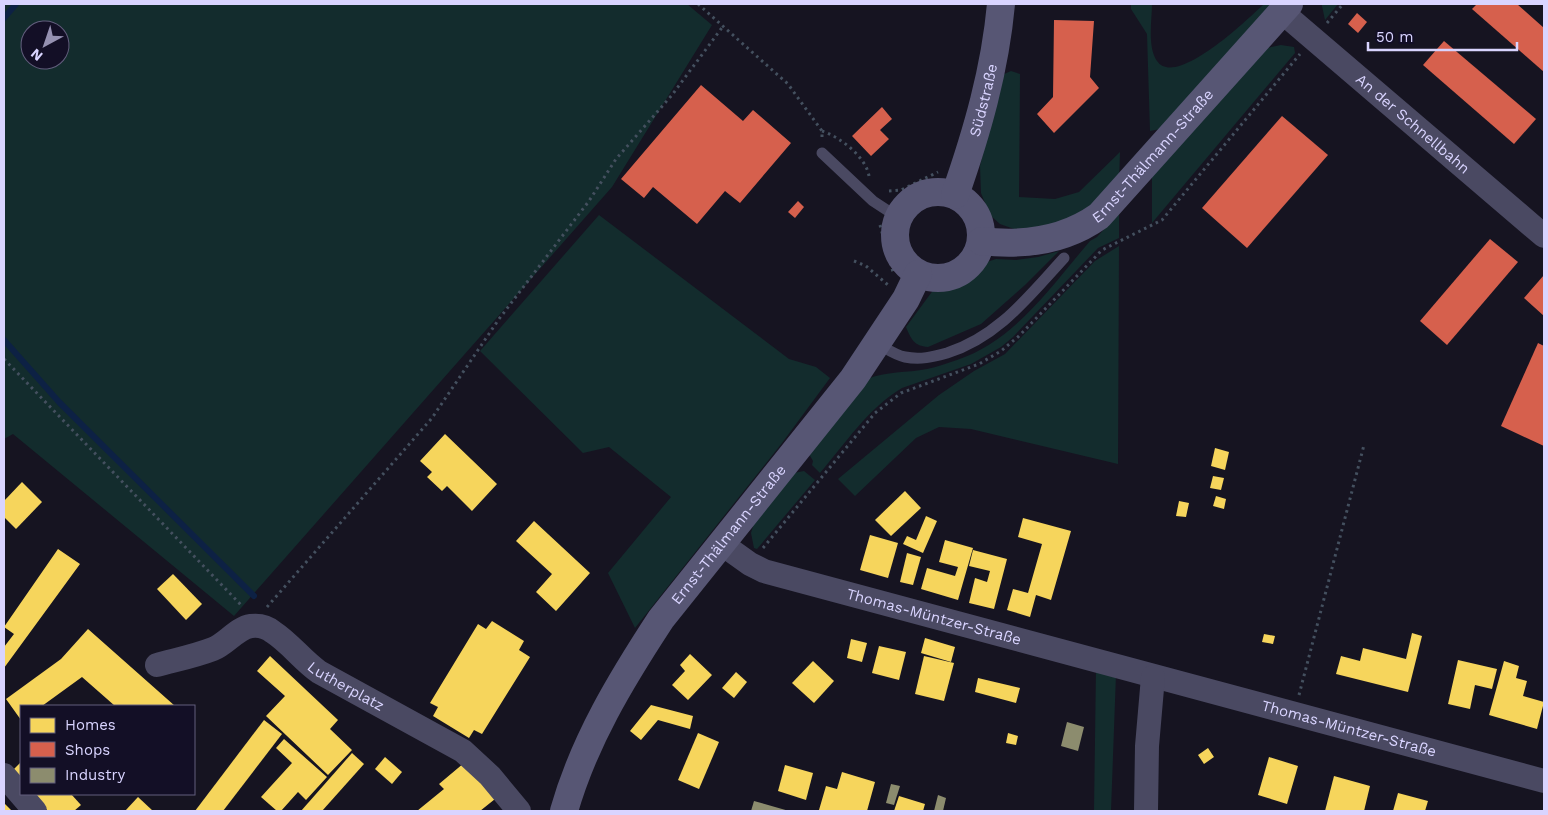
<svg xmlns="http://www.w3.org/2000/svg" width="1548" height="815" viewBox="0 0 1548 815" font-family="'Work Sans',sans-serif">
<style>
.green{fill:#132c2d;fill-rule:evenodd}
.homes{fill:#f6d55c}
.shops{fill:#d6604d}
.industry{fill:#8c8c6e}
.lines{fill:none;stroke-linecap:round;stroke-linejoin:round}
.stream{stroke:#0d2144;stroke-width:6}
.path{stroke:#44505f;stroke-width:3;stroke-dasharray:2.5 4;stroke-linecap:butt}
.lane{stroke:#4a4962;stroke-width:11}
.street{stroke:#4a4962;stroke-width:24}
.secondary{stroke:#575674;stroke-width:28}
.labels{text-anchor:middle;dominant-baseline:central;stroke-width:5;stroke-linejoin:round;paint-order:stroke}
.street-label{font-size:15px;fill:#d9d4ff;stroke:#130f26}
</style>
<rect width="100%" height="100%" fill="#161421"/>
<!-- green -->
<g class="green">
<path d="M4 4H687L712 25 612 187 234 616 13 434 4 439ZM30 30H60V60H30Z"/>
<path d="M1131 4H1152C1152 20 1147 46 1157 61 1176 89 1249 18 1264 4H1276L1160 129 1150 131 1147 34 1131 9Z"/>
<path d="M1322 4H1338L1325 20 1322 6Z"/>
<path d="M1281 45 1294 47 1295 53 1152 223V171L1267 48Z"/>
<path d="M1011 71 1020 74 1019 197 1055 199 1079 192 1120 152 1119 181 1088 209 1049 227 1014 229 1000 224 990 215 981 193 980 166 1002 75Z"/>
<path d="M1119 213V238L1098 248 1013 337 1001 347 971 364 902 388C868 408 845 444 820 473L812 465 813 461 809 454 867 379C886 371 907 373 927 369 937 367 947 363 957 360 1015 341 1052 285 1090 241L1097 237Z"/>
<path d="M599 215 789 359 816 367 830 378 782 443 635 628 608 573 671 497 609 447 583 453 480 351Z"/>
<path d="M1119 246 1118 464 971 429 939 427 916 438 855 496 838 479 939 395 974 371 1005 354 1095 261Z"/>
<path d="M1059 251 1025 285 981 324 928 347C914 346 911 339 906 327L934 289 968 278 987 262 996 259 1016 260 1038 257Z"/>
<path d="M804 471 815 480 757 549 754 548 751 533 754 523 794 473Z"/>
<path d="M1096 668 1116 674 1111 811H1094Z"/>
</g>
<!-- homes -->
<g class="homes">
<path d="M445 434 497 484 472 511 447 486 442 491 427 477 432 472 420 461Z"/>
<path d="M1215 448 1229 452 1225 470 1211 466Z"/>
<path d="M1213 476 1224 478 1221 490 1210 488Z"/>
<path d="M22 482 42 502 16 529 4 517V501Z"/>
<path d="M905 491 921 508 891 536 875 520Z"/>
<path d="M1216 496 1226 499 1224 509 1213 506Z"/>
<path d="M1179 501 1189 503 1186 517 1176 516Z"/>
<path d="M926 516 937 521 923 553 903 544 907 536 916 540Z"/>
<path d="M1023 518 1071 531 1051 600 1036 595 1030 617 1007 610 1013 589 1028 593 1042 544 1018 537Z"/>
<path d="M534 521 590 573 556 611 536 592 552 574 516 541Z"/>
<path d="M870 535 898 543 888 578 860 570Z"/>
<path d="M945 540 973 548 958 600 921 589 927 568 955 576 958 567 939 562Z"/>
<path d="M58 549 80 564 4 668V647L14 634 4 627Z"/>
<path d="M973 550 1007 559 994 609 969 603 975 578 987 582 990 571 969 566Z"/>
<path d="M907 553 921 557 913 585 900 582Z"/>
<path d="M173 574 202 604 186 620 157 589Z"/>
<path d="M492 621 524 641 519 650 530 657 482 734 474 730 469 738 433 716 438 707 430 703 478 624 486 629Z"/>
<path d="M88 629 175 706H115L82 677 42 706H21V720L6 699 61 659Z"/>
<path d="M1412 633 1422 636 1408 692 1336 674 1341 656 1360 661 1363 648 1406 659Z"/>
<path d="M1264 634 1275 636 1273 644 1262 642Z"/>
<path d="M925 638 955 647 951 662 921 653Z"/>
<path d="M851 639 867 643 862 662 847 658Z"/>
<path d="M879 646 906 652 899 680 872 673Z"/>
<path d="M690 654 712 675 688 700 672 685 685 671 680 665Z"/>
<path d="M270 656 338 720 330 729 352 750 328 775 266 716 285 696 257 671Z"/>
<path d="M924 656 954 663 944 701 915 694Z"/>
<path d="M1458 660 1497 669 1492 689 1475 685 1470 709 1448 704Z"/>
<path d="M813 661 834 681 814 703 792 683Z"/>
<path d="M1504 661 1519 666 1516 678 1527 681 1523 696 1544 702 1537 729 1489 715Z"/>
<path d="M736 672 747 682 734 698 722 688Z"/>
<path d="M978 678 1020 688 1016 703 975 692Z"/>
<path d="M651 705 693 716 690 729 658 720 641 740 630 731Z"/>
<path d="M264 720 282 734 223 811H195Z"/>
<path d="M698 733 719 742 699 789 678 780Z"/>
<path d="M1008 733 1018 736 1016 745 1006 743Z"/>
<path d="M284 739 327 777 306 800 298 792 281 811H277L261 797 292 763 276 748Z"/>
<path d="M1208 748 1214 757 1204 764 1198 755Z"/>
<path d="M352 753 364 764 322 811H301Z"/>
<path d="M385 757 402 772 392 784 375 769Z"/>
<path d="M1269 757 1298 766 1287 804 1258 795Z"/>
<path d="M21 762V783L11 772Z"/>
<path d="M464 763 495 799 480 811H417L444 789 439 784Z"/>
<path d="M785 765 813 773 806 800 778 791Z"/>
<path d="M842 772 875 782 867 811 819 810 826 786 837 789Z"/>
<path d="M1334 776 1370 786 1364 811H1325Z"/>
<path d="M1398 793 1428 801 1425 811H1393Z"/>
<path d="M32 794H71L81 805 74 811H48Z"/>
<path d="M899 796 925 804 923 811H894Z"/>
<path d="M138 797 153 811H125Z"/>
<path d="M4 803 12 811H4Z"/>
</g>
<!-- shops -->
<g class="shops">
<path d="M1477 4H1517L1544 28V72L1472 9Z"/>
<path d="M1357 13 1367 22 1358 33 1348 24Z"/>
<path d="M1054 20 1094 21 1090 77 1099 88 1054 133 1037 114 1053 97Z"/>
<path d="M1444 41 1536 119 1514 144 1423 65Z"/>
<path d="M701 85 743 121 753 110 791 143 740 203 725 191 697 224 653 187 644 198 621 179Z"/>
<path d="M882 107 892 119 880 130 889 139 871 156 852 136Z"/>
<path d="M1282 116 1328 155 1247 248 1202 208Z"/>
<path d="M798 201 804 207 795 218 788 212Z"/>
<path d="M1490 239 1518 262 1447 345 1420 321Z"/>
<path d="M1544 275V316L1524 298Z"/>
<path d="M1538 343 1544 346V446L1501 426Z"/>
</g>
<!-- industry -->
<g class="industry">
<path d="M1067 722 1084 727 1078 751 1061 746Z"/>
<path d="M891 784 900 786 894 805 886 803Z"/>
<path d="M938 795 946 798 943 811H934Z"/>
<path d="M754 801 789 811H751Z"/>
</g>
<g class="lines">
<!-- stream -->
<g class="stream">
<path d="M4 18 16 4"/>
<path d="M4 340 59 402 254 596"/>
</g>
<!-- path -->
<g class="path">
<path d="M698 4 788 84 822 131V138"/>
<path d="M1327 23 1343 4"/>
<path d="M822 131C840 137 866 157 869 176"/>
<path d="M889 191 901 190 938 172"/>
<path d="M880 225 893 272"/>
<path d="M854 261 866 266 888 285"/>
<path d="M4 359 243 607"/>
<path d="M763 548 875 413 901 393 979 364 1001 351 1019 336 1102 250 1162 220 1300 54"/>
<path d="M267 607 432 418 499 319 589 201 616 159 672 95 724 25"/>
<path d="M1299 695 1364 445"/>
</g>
<!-- lane -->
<g class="lane">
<path d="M822 153 873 201 899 218"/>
<path d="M878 344C887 349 895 355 905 357 920 360 933 357 947 353 998 337 1029 296 1064 258"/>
</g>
<!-- street -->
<g class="street">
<path id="s1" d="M1282 12 1544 236"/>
<path id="s2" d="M722 544 750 564 764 571 1544 781"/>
<path id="s3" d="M157 665C175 660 195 656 213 649 226 644 237 628 251 626 259 625 267 627 273 632 290 643 302 660 319 672L463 751 490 776 519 811"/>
<path d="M4 775 35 811"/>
<path d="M1146 811 1147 746 1153 677"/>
</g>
<!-- secondary -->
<g class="secondary">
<circle cx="938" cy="235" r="43"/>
<path id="s4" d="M955 195C977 132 995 70 1001 4"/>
<path id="s5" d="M981 241C1023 246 1064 241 1099 216L1289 4"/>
<path id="s6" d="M564 811C584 741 621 680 661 619L853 379 906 299 918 274"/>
</g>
</g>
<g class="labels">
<!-- street labels -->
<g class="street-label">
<text stroke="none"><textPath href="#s4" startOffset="99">Südstraße</textPath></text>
<text stroke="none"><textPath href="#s1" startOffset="172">An der Schnellbahn</textPath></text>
<text stroke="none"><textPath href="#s5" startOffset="204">Ernst-Thälmann-Straße</textPath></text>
<text stroke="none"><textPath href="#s6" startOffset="324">Ernst-Thälmann-Straße</textPath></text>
<text stroke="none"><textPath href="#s2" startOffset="226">Thomas-Müntzer-Straße</textPath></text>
<text stroke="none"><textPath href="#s3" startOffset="218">Lutherplatz</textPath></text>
<text stroke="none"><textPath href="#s2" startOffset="656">Thomas-Müntzer-Straße</textPath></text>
</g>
</g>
<!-- border -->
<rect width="1548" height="815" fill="none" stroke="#d9d4ff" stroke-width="10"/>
<!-- legend -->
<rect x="20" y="705" width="175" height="90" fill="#130f26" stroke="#625e7d"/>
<rect x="30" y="718" width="25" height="15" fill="#f6d55c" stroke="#625e7d"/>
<text x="65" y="730" font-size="15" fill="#d9d4ff">Homes</text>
<rect x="30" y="742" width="25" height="15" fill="#d6604d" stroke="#625e7d"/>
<text x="65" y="755" font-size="15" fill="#d9d4ff">Shops</text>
<rect x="30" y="768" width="25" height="15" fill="#8c8c6e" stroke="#625e7d"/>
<text x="65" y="780" font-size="15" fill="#d9d4ff">Industry</text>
<!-- north arrow -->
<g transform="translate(45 45) rotate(220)"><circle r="24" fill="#130f26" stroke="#625e7d"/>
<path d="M0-4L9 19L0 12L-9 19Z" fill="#9591b1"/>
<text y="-8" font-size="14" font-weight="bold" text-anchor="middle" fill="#d9d4ff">N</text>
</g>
<!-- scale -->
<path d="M1368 42v8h149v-8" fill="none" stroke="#d9d4ff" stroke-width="2.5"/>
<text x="1376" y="42" font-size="15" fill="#d9d4ff" stroke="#130f26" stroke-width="4" paint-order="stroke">50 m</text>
</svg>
